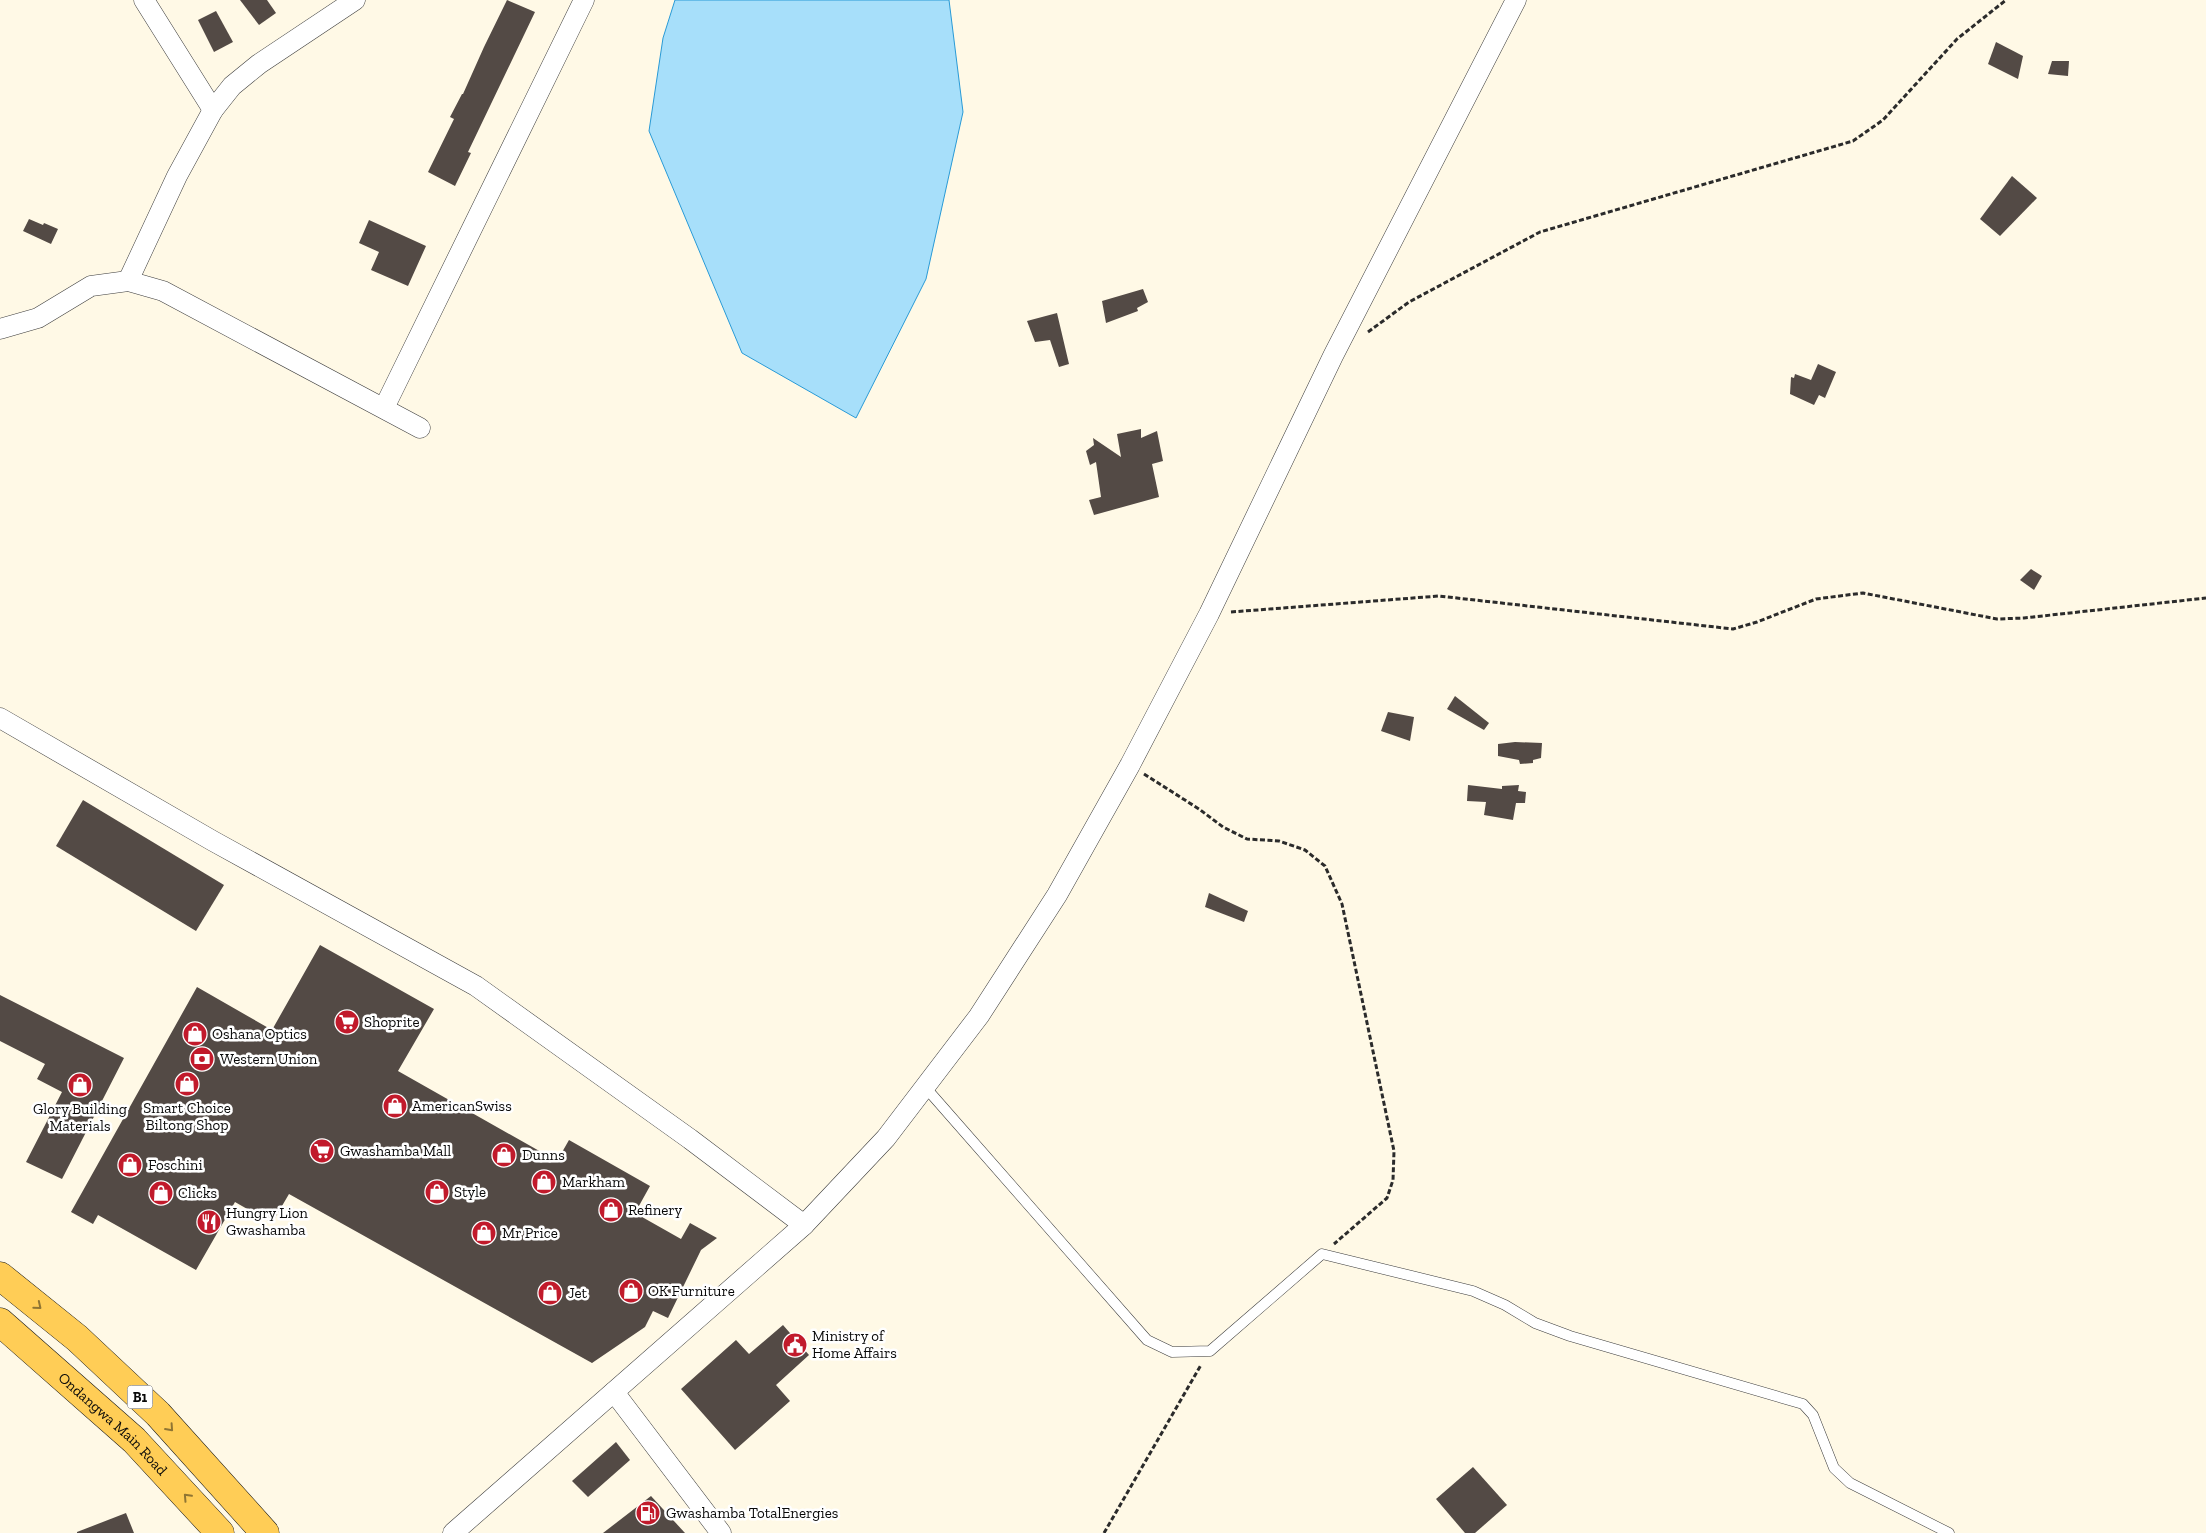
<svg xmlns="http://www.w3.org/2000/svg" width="2206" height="1533" viewBox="0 0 2206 1533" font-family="'Zilla Slab',serif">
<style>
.water{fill:#a7dffa;stroke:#299ad6}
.building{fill:#534a45}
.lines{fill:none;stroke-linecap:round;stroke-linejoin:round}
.lane-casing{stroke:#3c3c3c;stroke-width:11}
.street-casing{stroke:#3c3c3c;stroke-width:21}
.primary-casing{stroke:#1a1a1a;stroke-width:29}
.path{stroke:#2b2b2b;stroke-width:3;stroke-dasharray:5 2.5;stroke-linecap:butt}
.lane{stroke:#fff;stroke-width:10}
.street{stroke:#fff;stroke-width:20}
.primary{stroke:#ffcd56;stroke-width:28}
.oneway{stroke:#907533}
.labels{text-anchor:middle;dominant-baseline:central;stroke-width:5;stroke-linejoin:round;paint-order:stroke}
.shield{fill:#fff;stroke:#535353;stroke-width:1}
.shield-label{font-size:14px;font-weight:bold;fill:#090909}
.poi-label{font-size:15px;fill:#090909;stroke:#fff;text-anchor:start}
.street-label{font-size:15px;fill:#090909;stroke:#fff}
</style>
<rect width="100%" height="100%" fill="#fff9e6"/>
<!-- water -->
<path class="water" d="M675 0H949L963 112 926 279 856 418 742 353 649 131 663 38Z"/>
<!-- building -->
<g class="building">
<path d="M240 0H267L276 13 259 25Z"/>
<path d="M507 0 535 12 468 152 471 153 455 186 428 172 454 119 450 117 462 94H463L484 47Z"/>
<path d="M216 11 233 42 214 52 198 20Z"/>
<path d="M1996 42 2023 56 2018 79 1988 64Z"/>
<path d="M2052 61H2069L2068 76 2048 74Z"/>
<path d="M2012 176 2037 198 2000 236 1980 219Z"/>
<path d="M29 219 43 225 44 223 58 229 51 244 23 231Z"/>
<path d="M369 220 426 246 408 286 371 270 379 252 359 243Z"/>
<path d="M1143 289 1148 302 1137 308 1138 311 1106 323 1102 301Z"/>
<path d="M1057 313 1069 364 1059 367 1050 340 1035 342 1027 321Z"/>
<path d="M1818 364 1836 372 1825 398 1819 395 1814 405 1790 394 1791 377 1794 378 1795 374 1811 380Z"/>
<path d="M1141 429V438L1157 431 1163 461 1152 464 1159 497 1094 515 1089 500 1101 497 1096 462 1090 465 1086 451 1094 445 1093 438 1121 457 1117 434Z"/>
<path d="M2031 569 2042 576 2034 590 2020 580Z"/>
<path d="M1455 696 1489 723 1484 730 1447 709Z"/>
<path d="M1388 712 1414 717 1410 741 1381 731Z"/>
<path d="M1515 742 1542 743 1541 758 1533 760V763L1520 764 1519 760 1498 756V744Z"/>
<path d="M1468 785 1502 789V786L1519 785 1518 791 1526 792 1525 803H1516L1513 820 1484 815 1486 802 1467 801Z"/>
<path d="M83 800 224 885 196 931 56 846Z"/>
<path d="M1209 893 1248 911 1244 922 1205 907Z"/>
<path d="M320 945 434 1009 398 1071 557 1161 569 1140 650 1186 635 1213 681 1239 690 1223 717 1238 701 1250 668 1318 653 1311 645 1327 592 1363 289 1194 272 1223 235 1202 196 1270 98 1215 93 1224 71 1212 197 987 272 1030Z"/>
<path d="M0 995 124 1058 62 1179 26 1162 62 1092 37 1079 45 1064 0 1041Z"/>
<path d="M783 1325 809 1355 776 1385 790 1401 735 1450 681 1389 736 1340 749 1354Z"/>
<path d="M616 1442 630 1460 588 1497 572 1481Z"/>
<path d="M1473 1467 1507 1505 1475 1533H1465L1436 1499Z"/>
<path d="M651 1496 685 1533H603Z"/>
<path d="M126 1513 134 1533H77V1532Z"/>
</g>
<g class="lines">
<defs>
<path id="lane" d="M926 1088 1147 1340 1172 1352 1210 1351 1322 1254 1473 1291 1505 1305 1535 1323 1570 1336 1803 1404 1813 1415 1834 1468 1850 1483 1949 1533"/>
<g id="street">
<path d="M144 0 213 110"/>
<path d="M128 281 177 176 213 110 232 86 259 64 355 0"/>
<path d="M0 329 38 318 91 286 128 281 163 291 420 428"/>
<path d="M384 408 584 0"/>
<path d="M0 718 213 841 476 986 690 1139 804 1225"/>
<path d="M614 1392 721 1533"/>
<path d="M453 1533 804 1225 886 1138 979 1016 1057 895 1130 765 1209 614 1333 356 1516 0"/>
</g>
<g id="primary">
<path d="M0 1276 77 1338 158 1414 265 1533"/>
<path id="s1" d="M0 1322 134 1440 220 1533"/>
</g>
</defs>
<!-- lane casing -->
<use href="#lane" class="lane-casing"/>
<!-- street casing -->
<use href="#street" class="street-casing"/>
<!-- primary casing -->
<use href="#primary" class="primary-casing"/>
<!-- path -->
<g class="path">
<path d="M1368 332 1409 302 1540 232 1853 141 1883 120 1957 39 2006 0"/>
<path d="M1231 612 1439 596 1733 629 1757 622 1816 599 1863 593 1997 619 2024 618 2206 598"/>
<path d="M1144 774 1199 809 1223 827 1247 839 1279 841 1305 850 1325 866 1342 904 1394 1151 1393 1180 1387 1198 1334 1244"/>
<path d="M1104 1533 1201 1365"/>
</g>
<!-- lane -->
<use href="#lane" class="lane"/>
<!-- street -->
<use href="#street" class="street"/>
<!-- primary -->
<use href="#primary" class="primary"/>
</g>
<!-- one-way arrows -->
<defs><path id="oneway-chevron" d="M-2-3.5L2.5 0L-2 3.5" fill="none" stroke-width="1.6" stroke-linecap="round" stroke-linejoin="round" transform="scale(1.25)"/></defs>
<g class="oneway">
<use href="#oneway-chevron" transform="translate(38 1306) rotate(39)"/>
<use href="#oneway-chevron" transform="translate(170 1428) rotate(48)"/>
<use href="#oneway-chevron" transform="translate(187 1497) rotate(-133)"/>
</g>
<!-- icons -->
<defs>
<symbol id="supermarket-disc" viewBox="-11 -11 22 22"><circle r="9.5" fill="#c11a2b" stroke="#fff"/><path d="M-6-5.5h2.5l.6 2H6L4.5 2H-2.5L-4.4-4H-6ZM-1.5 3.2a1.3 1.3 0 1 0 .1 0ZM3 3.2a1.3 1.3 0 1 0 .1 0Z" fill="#fff"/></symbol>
<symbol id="shop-disc" viewBox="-11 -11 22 22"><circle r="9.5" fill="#c11a2b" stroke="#fff"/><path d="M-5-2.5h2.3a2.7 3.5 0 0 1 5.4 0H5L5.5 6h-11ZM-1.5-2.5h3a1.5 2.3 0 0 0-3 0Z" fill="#fff"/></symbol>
<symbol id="bank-disc" viewBox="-11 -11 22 22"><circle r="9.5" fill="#c11a2b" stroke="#fff"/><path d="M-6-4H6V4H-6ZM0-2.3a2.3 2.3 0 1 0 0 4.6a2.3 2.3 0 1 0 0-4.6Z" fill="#fff"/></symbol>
<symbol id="restaurant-disc" viewBox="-11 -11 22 22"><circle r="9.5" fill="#c11a2b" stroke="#fff"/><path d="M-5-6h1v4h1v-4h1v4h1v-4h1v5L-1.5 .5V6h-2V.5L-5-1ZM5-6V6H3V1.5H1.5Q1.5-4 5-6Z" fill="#fff"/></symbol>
<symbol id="civic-disc" viewBox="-11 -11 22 22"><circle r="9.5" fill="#c11a2b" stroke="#fff"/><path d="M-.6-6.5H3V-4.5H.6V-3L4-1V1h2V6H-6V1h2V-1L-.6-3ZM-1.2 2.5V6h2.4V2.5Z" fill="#fff"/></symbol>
<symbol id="fuel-disc" viewBox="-11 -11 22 22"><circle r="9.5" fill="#c11a2b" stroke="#fff"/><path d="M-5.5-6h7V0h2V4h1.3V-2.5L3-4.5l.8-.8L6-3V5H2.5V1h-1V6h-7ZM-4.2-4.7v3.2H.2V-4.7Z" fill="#fff"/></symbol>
</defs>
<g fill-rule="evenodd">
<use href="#supermarket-disc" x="333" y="1008" width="28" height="28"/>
<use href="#shop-disc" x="181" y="1020" width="28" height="28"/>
<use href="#bank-disc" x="188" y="1045" width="28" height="28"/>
<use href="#shop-disc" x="173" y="1070" width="28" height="28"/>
<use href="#shop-disc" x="66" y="1071" width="28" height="28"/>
<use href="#shop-disc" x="381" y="1092" width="28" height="28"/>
<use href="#supermarket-disc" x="308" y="1137" width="28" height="28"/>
<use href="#shop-disc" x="490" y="1141" width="28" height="28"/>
<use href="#shop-disc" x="116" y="1151" width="28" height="28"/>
<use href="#shop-disc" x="530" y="1168" width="28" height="28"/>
<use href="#shop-disc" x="423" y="1178" width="28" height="28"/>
<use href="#shop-disc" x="147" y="1179" width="28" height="28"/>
<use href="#shop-disc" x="597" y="1196" width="28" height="28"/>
<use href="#restaurant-disc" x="195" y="1208" width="28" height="28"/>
<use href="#shop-disc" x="470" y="1219" width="28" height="28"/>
<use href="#shop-disc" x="617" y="1277" width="28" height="28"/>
<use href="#shop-disc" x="536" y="1279" width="28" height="28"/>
<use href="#civic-disc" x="781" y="1331" width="28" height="28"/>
<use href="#fuel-disc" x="634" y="1499" width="28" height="28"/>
</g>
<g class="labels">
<!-- shield labels -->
<rect class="shield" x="127.5" y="1385.5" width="25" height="23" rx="4"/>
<g class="shield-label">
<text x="140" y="1397">B1</text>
</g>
<!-- poi labels -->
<g class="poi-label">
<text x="364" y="1022">Shoprite</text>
<text x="212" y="1034">Oshana Optics</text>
<text x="220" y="1059">Western Union</text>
<text x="412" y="1106">AmericanSwiss</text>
<text x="187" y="1108" text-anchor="middle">Smart Choice<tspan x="187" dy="17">Biltong Shop</tspan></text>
<text x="80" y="1109" text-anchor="middle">Glory Building<tspan x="80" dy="17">Materials</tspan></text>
<text x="340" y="1151">Gwashamba Mall</text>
<text x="522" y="1155">Dunns</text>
<text x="148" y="1165">Foschini</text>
<text x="562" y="1182">Markham</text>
<text x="454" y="1192">Style</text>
<text x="178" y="1193">Clicks</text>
<text x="628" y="1210">Refinery</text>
<text x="226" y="1213">Hungry Lion<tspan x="226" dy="17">Gwashamba</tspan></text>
<text x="502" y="1233">Mr Price</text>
<text x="648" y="1291">OK Furniture</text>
<text x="568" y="1293">Jet</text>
<text x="812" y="1336">Ministry of<tspan x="812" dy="17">Home Affairs</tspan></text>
<text x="666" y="1513">Gwashamba TotalEnergies</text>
</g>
<!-- street labels -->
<g class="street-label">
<text stroke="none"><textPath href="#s1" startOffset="152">Ondangwa Main Road</textPath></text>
</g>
</g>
</svg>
